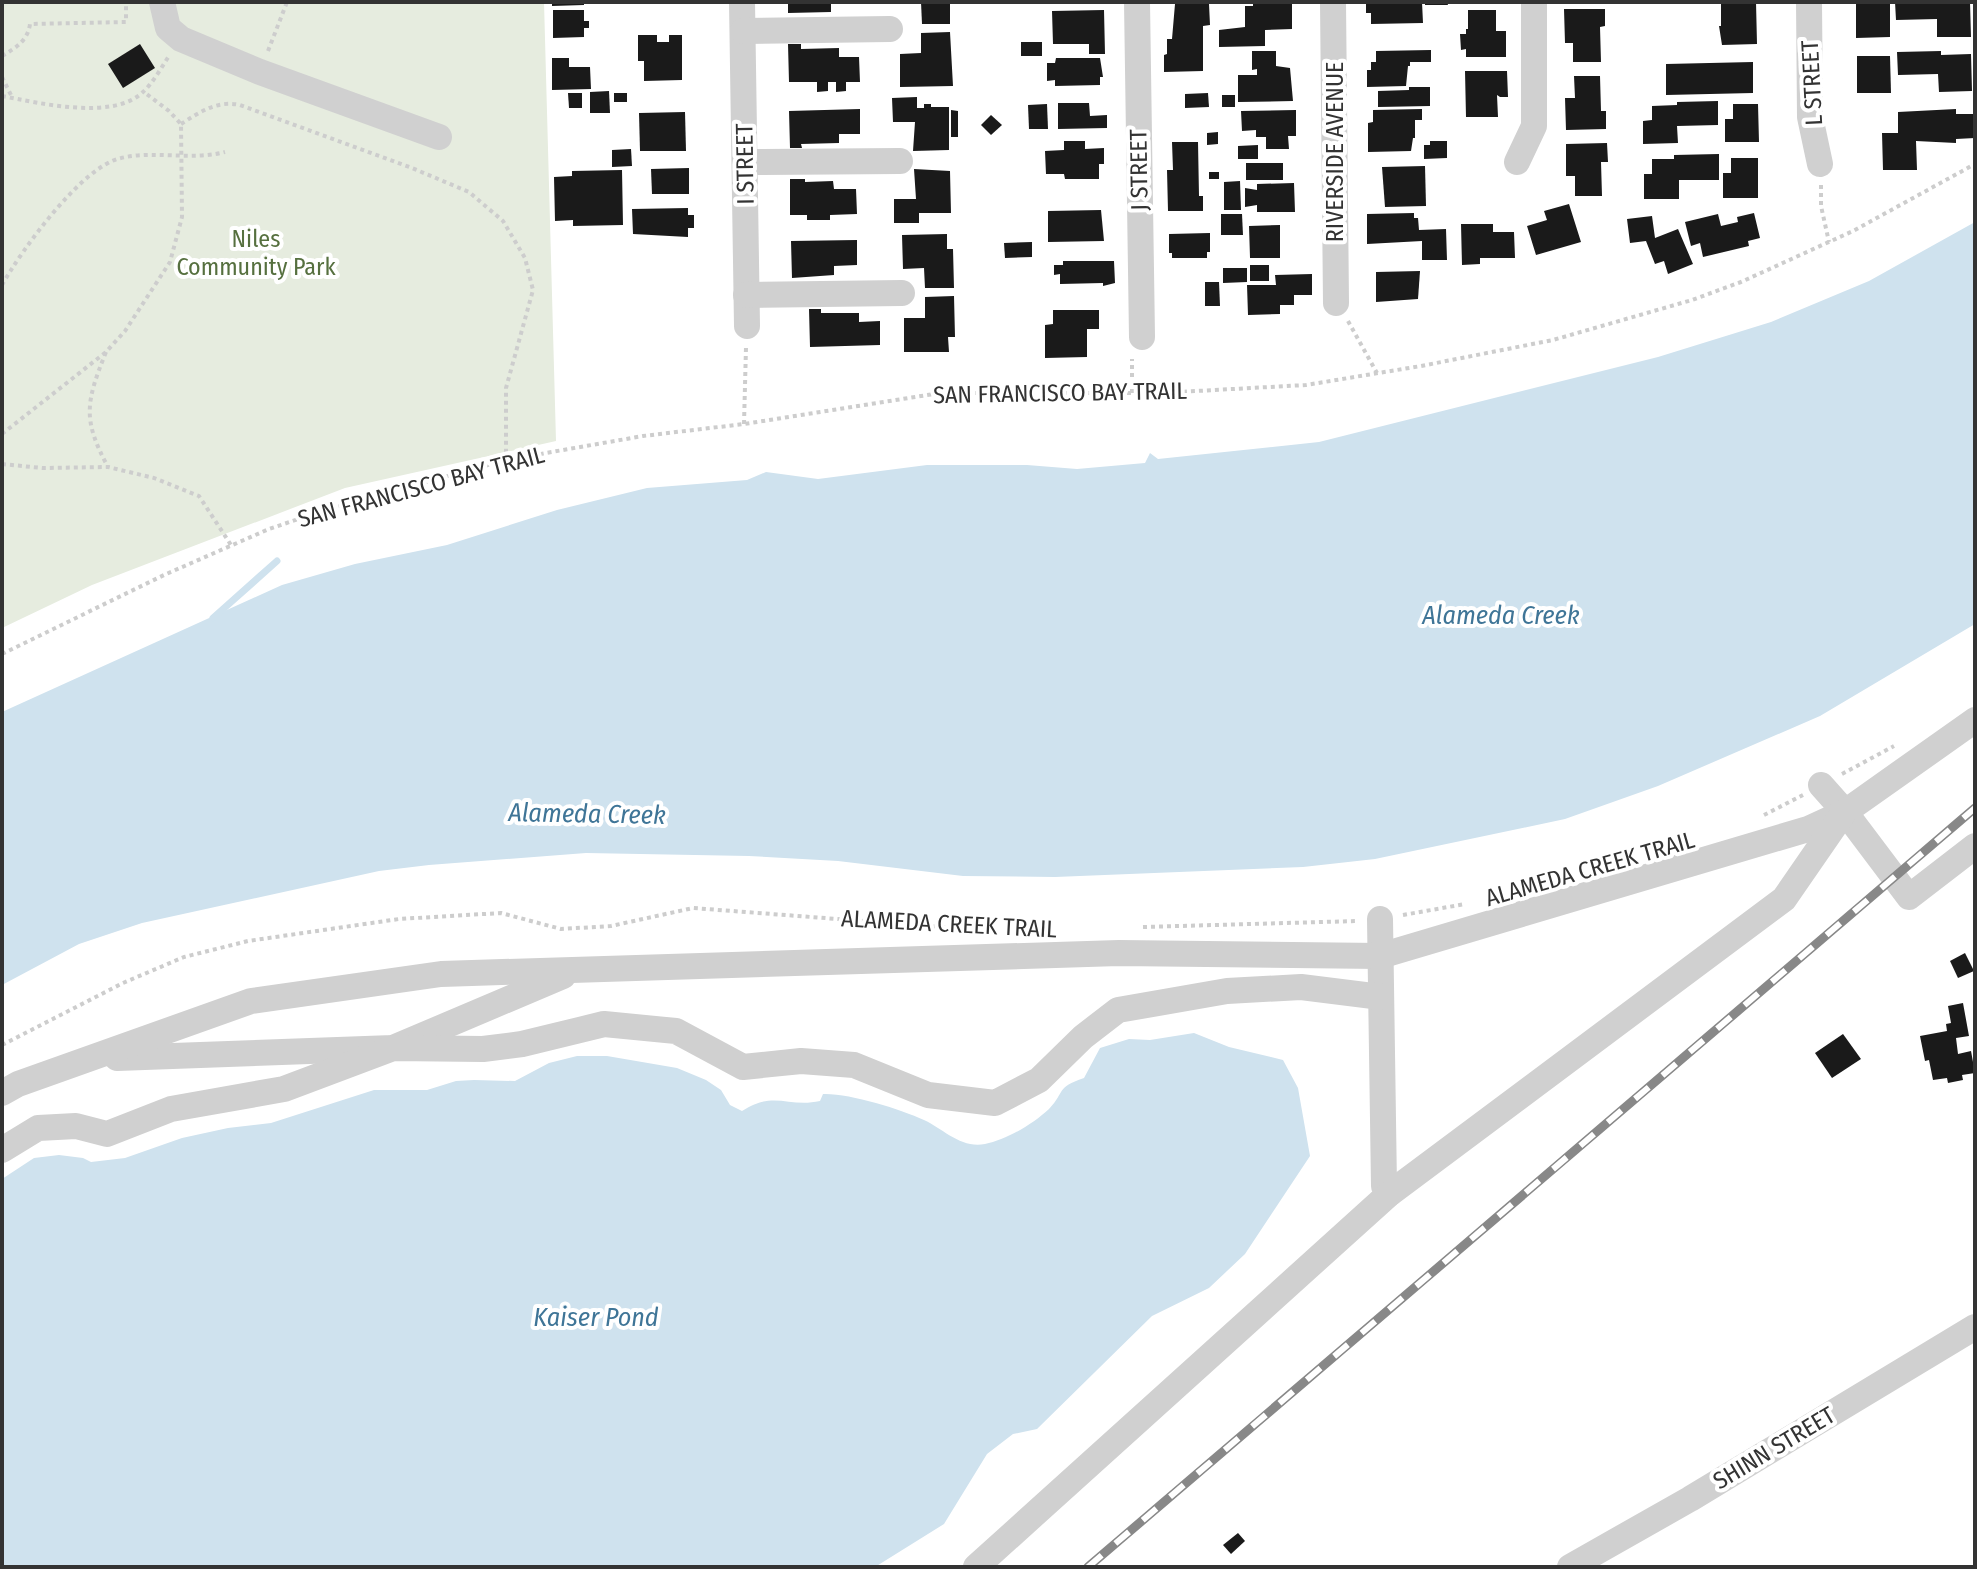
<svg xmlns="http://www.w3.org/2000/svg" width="1977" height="1569" viewBox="0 0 1977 1569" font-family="'Fira Sans Condensed',sans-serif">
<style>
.green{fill:#e6ecdf}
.water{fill:#cfe2ee}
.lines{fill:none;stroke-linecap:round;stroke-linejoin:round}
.stream{stroke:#cfe2ee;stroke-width:7}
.building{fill:#1a1a1a}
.path{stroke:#cdcdcd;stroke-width:4;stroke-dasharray:4 4;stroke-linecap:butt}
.minor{stroke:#d0d0d0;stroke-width:26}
.rail-casing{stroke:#888;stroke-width:9}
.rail{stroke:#fff;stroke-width:6;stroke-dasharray:18;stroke-linecap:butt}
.labels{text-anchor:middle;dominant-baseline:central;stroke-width:8;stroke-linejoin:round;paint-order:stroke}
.street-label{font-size:24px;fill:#333;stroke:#fff}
.park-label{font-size:24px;fill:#56703f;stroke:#fff}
.water-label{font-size:26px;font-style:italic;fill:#3f7597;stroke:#fff}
</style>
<rect width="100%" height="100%" fill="#fff"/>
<!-- green -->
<path class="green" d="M2 2H544L556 441 345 488 92 585 2 628Z"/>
<!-- water -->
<g class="water">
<path d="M1975 222V624L1820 716 1658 786 1565 819 1375 859 1303 867 1055 877 963 876 838 861 749 856 586 853 429 865 379 871 142 923 79 944 2 985V712L282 585 355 564 447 545 557 510 647 488 747 480 766 472 818 479 927 465H1027L1077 469 1145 463 1150 453 1158 459 1319 442 1658 357 1771 322 1869 281Z"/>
<path d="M1194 1033 1229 1047 1283 1060 1298 1088 1310 1156 1245 1254 1209 1288 1152 1316 1037 1429 1013 1434 987 1454 944 1524 875 1567H2V1179L34 1158 59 1155 83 1158 91 1162 125 1158 182 1138 228 1128 271 1123 374 1090H427L456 1081 474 1080 515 1081 549 1063 577 1056H607L677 1068 706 1080 721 1090 730 1105 742 1111C774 1090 788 1108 820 1101L823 1094C849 1093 900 1109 924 1120 943 1129 962 1149 985 1144 1006 1140 1033 1124 1049 1109 1066 1091 1055 1088 1084 1078L1100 1048 1129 1039 1150 1040Z"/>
</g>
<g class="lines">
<!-- stream -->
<path class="stream" d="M213 618 277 561"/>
</g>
<!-- building -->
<g class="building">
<path d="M552 2H584V5L552 6Z"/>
<path d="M788 2H831V12L788 13Z"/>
<path d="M921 2H950V24H922Z"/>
<path d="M1366 2H1422L1423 23 1371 24V13H1366Z"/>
<path d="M1425 2H1447L1448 5H1425Z"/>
<path d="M1721 2H1756L1757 44 1722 45 1719 26H1721Z"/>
<path d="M1856 2H1890V37L1856 38Z"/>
<path d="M1895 2H1970L1971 37H1937V19L1896 20Z"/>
<path d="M1253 3H1292V29L1265 30V46L1219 47V30L1245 27V6H1253Z"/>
<path d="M1175 4H1209L1210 25 1203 26V71L1164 72V55L1167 54V39H1172Z"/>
<path d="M1564 9H1605V26L1600 27 1601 62H1573V43H1565Z"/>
<path d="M553 10H584V21H589V28H584V37L553 38Z"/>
<path d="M1104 10 1105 54H1089V44H1053L1052 11Z"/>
<path d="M1468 10H1496V31H1506V57H1466V49L1461 50 1460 34H1466V29H1468Z"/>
<path d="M950 32 953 86 900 87V54L921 53V33Z"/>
<path d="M638 35H657V42H669V35H682V80L644 81V61H638Z"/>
<rect x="1021" y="42" width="21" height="14"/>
<path d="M140 44 155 68 123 88 108 64Z"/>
<path d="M788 44H801V49L839 48V57H859L860 82H846V91L836 92V82H828V91L817 92V82H789Z"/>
<path d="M1431 50V62H1410V66H1408L1406 86 1367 87V70H1371V62H1376V51Z"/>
<path d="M1252 51H1276V66L1290 68 1293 101 1238 102V75H1257V69L1252 70Z"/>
<path d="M1941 51V55L1971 54 1972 91 1939 92 1938 74 1898 75 1897 52Z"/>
<path d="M1857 56H1890L1891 93H1857Z"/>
<path d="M552 58H569V67H590L591 89 552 90Z"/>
<path d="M1056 58H1100L1103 77H1100V85L1055 86V80L1047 81V63H1055Z"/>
<path d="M1753 62V93L1666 95V64Z"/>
<path d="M1465 71H1507L1508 97H1500L1497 95 1498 117H1466Z"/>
<path d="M1574 76H1600L1601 111H1606V129L1566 130 1565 98H1575Z"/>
<path d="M1409 87H1430V106L1378 107V91L1409 90Z"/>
<path d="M609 91 610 113H590V92Z"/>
<path d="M568 93H582V108H569Z"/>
<rect x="614" y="93" width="13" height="9"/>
<path d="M1208 93 1209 107 1185 108V94Z"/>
<rect x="1222" y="95" width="13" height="12"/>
<path d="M917 97V108H924V104H931V107H949V150L913 151 915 122H893L892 98Z"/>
<path d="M1718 101V125L1677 126 1678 143 1643 144V121L1652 120V106L1677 105V102Z"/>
<path d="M1058 103H1089L1090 116 1107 115V128L1058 129Z"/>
<path d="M1047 104 1048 129H1029L1028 105Z"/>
<path d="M1733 104H1758L1759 142H1725V119H1733Z"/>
<path d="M860 109V134H839V143L801 144 802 148H790L789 111Z"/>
<path d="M1422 109V120H1415V138H1413L1411 151 1368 152V123L1373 122V110Z"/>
<path d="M1956 109V114H1975V138L1956 139V143L1916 141 1917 170H1883L1882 133H1898V112Z"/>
<path d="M951 110 958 111V137H951Z"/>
<path d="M1296 110V136H1288L1289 149H1266V137H1256V130L1242 131 1241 111Z"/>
<path d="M685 112 686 151H640L639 113Z"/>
<path d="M991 115 1002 125 991 135 981 125Z"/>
<path d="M1218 132V144L1207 145V133Z"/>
<path d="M1064 141H1085V149L1104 148V164H1099V179H1065L1064 174H1046L1045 151 1064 150Z"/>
<path d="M1430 141H1447V158L1424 159V145H1430Z"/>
<path d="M1172 142H1198L1199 196H1203V211H1168L1167 170H1173Z"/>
<path d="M1607 143 1608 162H1601L1602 196H1575V176H1566V144Z"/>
<path d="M1258 145V159H1238V146Z"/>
<path d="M631 149 632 166 612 167V150Z"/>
<path d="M1719 154V180H1679V199H1644V174H1652V159H1674V155Z"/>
<path d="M1731 158H1758V198H1723V173H1731Z"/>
<rect x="1246" y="163" width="37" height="17"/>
<path d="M1425 166 1426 206 1385 207 1382 167Z"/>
<path d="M689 168V194H652L651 169Z"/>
<path d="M914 169 950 171 951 213H919V223H894V199H916Z"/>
<path d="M622 170 623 225 573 226V220L555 221 554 177 572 176V171Z"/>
<rect x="1209" y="172" width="10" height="7"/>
<path d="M790 179H805V182L833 181 834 189H856L857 214 830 215V220H807V215H790Z"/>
<path d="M1240 181 1241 210H1224V182Z"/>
<path d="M1294 183 1295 212H1257V205L1245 207V188L1257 190V184Z"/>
<path d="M1569 204 1581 242 1536 255 1527 226 1547 220 1544 211Z"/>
<path d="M688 208V215H694V228H688V237L633 234 632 209Z"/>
<path d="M1101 210 1104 241 1048 242V211Z"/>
<path d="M1414 213V218H1418L1419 230 1446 229 1447 260H1422V241L1367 244V214Z"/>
<path d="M1754 213 1760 238 1748 241 1749 246 1703 257 1700 243 1691 246 1685 222 1718 214 1721 226 1738 222 1737 217Z"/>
<path d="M1221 214H1242L1243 235H1221Z"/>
<path d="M1652 216 1655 238 1678 229 1693 264 1668 274 1664 261 1655 264 1646 241 1630 243 1627 219Z"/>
<path d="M1461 224H1493V232H1514L1515 258H1480V264L1462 265Z"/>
<path d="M1280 225V258H1250L1249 226Z"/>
<path d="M1210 233V252H1207V258H1172V253H1169V234Z"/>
<path d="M947 234V249H953L954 288H925L924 268 903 269 902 235Z"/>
<path d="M857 240V265L834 266V275L792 278 791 241Z"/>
<path d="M1032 242V257L1005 258 1004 243Z"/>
<path d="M1063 261H1114L1115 283 1103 286V283L1060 284V274L1054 275V265H1063Z"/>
<rect x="1250" y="265" width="19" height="16"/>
<path d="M1223 268H1247V282L1223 283Z"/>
<path d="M1420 271 1418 299 1376 302V272Z"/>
<path d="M1312 274V295H1294V305H1280V314L1248 315 1247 285H1276L1275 275Z"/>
<path d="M1205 282H1219L1220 306H1205Z"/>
<path d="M954 296 955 337H948L949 352H904V318H925V297Z"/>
<path d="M809 309H821V313H859V322L880 321V345L810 347Z"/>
<path d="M1053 310H1099V329H1087V357L1045 358V325L1053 324Z"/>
<path d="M1965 953 1974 971 1958 978 1950 961Z"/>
<path d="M1963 1003 1969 1036 1956 1038 1958 1054 1971 1051 1975 1073 1962 1075 1963 1080 1948 1083 1947 1078 1933 1080 1929 1060 1925 1061 1920 1036 1947 1031 1946 1024 1951 1023 1948 1006Z"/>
<path d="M1843 1034 1861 1059 1832 1078 1815 1053Z"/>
<path d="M1238 1533 1245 1541 1231 1554 1223 1545Z"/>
</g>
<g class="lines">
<!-- path -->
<g class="path">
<path d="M268 51 287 2"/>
<path d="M2 56C16 48 28 40 30 24L126 22V2"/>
<path d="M2 77 12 97"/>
<path d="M2 96C39 103 113 121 143 92 153 83 161 68 169 56"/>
<path d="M181 124C200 112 217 100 240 105L412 168 469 192 503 221 525 258 533 290 506 388V460"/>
<path d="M1821 185V206L1829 242"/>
<path d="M2 285C21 251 82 166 121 158 155 150 190 161 225 152"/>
<path d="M1348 321 1377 373"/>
<path d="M106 352C86 402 82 419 108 467"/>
<path d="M1132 393V359"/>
<path d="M744 424 746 347"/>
<path d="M2 434 106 352 125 331 170 262 182 217 181 124 169 111 144 92"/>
<path d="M2 464 42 468 108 467 154 478 199 496 231 545"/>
<path d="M2 654 164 575 269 529 328 509 506 460 643 436 744 424 940 393H1160L1306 385 1421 366 1553 340 1692 300 1741 282 1853 231 1975 164"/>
<path d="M1842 774 1894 746"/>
<path d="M1764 815 1803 795"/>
<path d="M1403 915 1465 904"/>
<path d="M1143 927 1358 921"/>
<path d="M2 1045 123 983 184 957 248 941 399 919 501 913 561 929 611 926 693 908 995 931"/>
</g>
<!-- minor -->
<g class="minor">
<path d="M162 2 168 28 181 39 260 72 439 137"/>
<path d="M742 2 747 326"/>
<path d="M1137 2 1142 337"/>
<path d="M1333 2 1336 303"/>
<path d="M1809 2 1810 117 1820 164"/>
<path d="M743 31 890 29"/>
<path d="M745 162 900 161"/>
<path d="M1517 162 1534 126V2"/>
<path d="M746 295 902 293"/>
<path d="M1821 785 1845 812 1909 897 1975 846"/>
<path d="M1380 919 1384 1186 1389 1194"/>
<path d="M117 1058 393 1048 563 976"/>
<path d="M2 1093 18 1084 251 1001 441 974 1119 953 1380 956 1808 829 1845 812 1975 720"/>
<path d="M2 1150 38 1128 76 1126 107 1134 171 1109 284 1089 393 1048 483 1049 522 1044 604 1024 676 1031 743 1067 801 1061 854 1065 928 1095 995 1103 1039 1080 1083 1037 1118 1010 1227 991 1301 987 1381 997"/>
<path d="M976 1567 1389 1194 1784 899 1842 815"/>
<path d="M1570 1567 1690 1499 1975 1327"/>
</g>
<defs>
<path id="rail" d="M1088 1567 1975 808"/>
</defs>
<!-- rail casing -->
<use href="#rail" class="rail-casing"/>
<!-- rail -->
<use href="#rail" class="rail"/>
</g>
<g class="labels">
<!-- street labels -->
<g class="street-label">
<text transform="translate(1812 83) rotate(-93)">L STREET</text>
<text transform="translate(1335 152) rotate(-90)">RIVERSIDE AVENUE</text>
<text transform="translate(745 164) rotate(-91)">I STREET</text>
<text transform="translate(1139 170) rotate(-91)">J STREET</text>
<text transform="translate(1060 393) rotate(-1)">SAN FRANCISCO BAY TRAIL</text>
<text transform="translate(421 487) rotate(-15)">SAN FRANCISCO BAY TRAIL</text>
<text transform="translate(1590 869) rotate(-16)">ALAMEDA CREEK TRAIL</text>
<text transform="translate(949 924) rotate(3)">ALAMEDA CREEK TRAIL</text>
<text transform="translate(1774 1448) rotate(-31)">SHINN STREET</text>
</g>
<!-- park labels -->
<g class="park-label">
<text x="256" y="239">Niles<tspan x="256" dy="28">Community Park</tspan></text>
</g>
<!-- water labels -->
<g class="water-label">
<text x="1501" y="615">Alameda Creek</text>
<text transform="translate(587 814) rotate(1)">Alameda Creek</text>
<text x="596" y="1317">Kaiser Pond</text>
</g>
</g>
<!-- border -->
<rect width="1977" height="1569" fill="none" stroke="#333333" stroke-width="8"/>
</svg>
